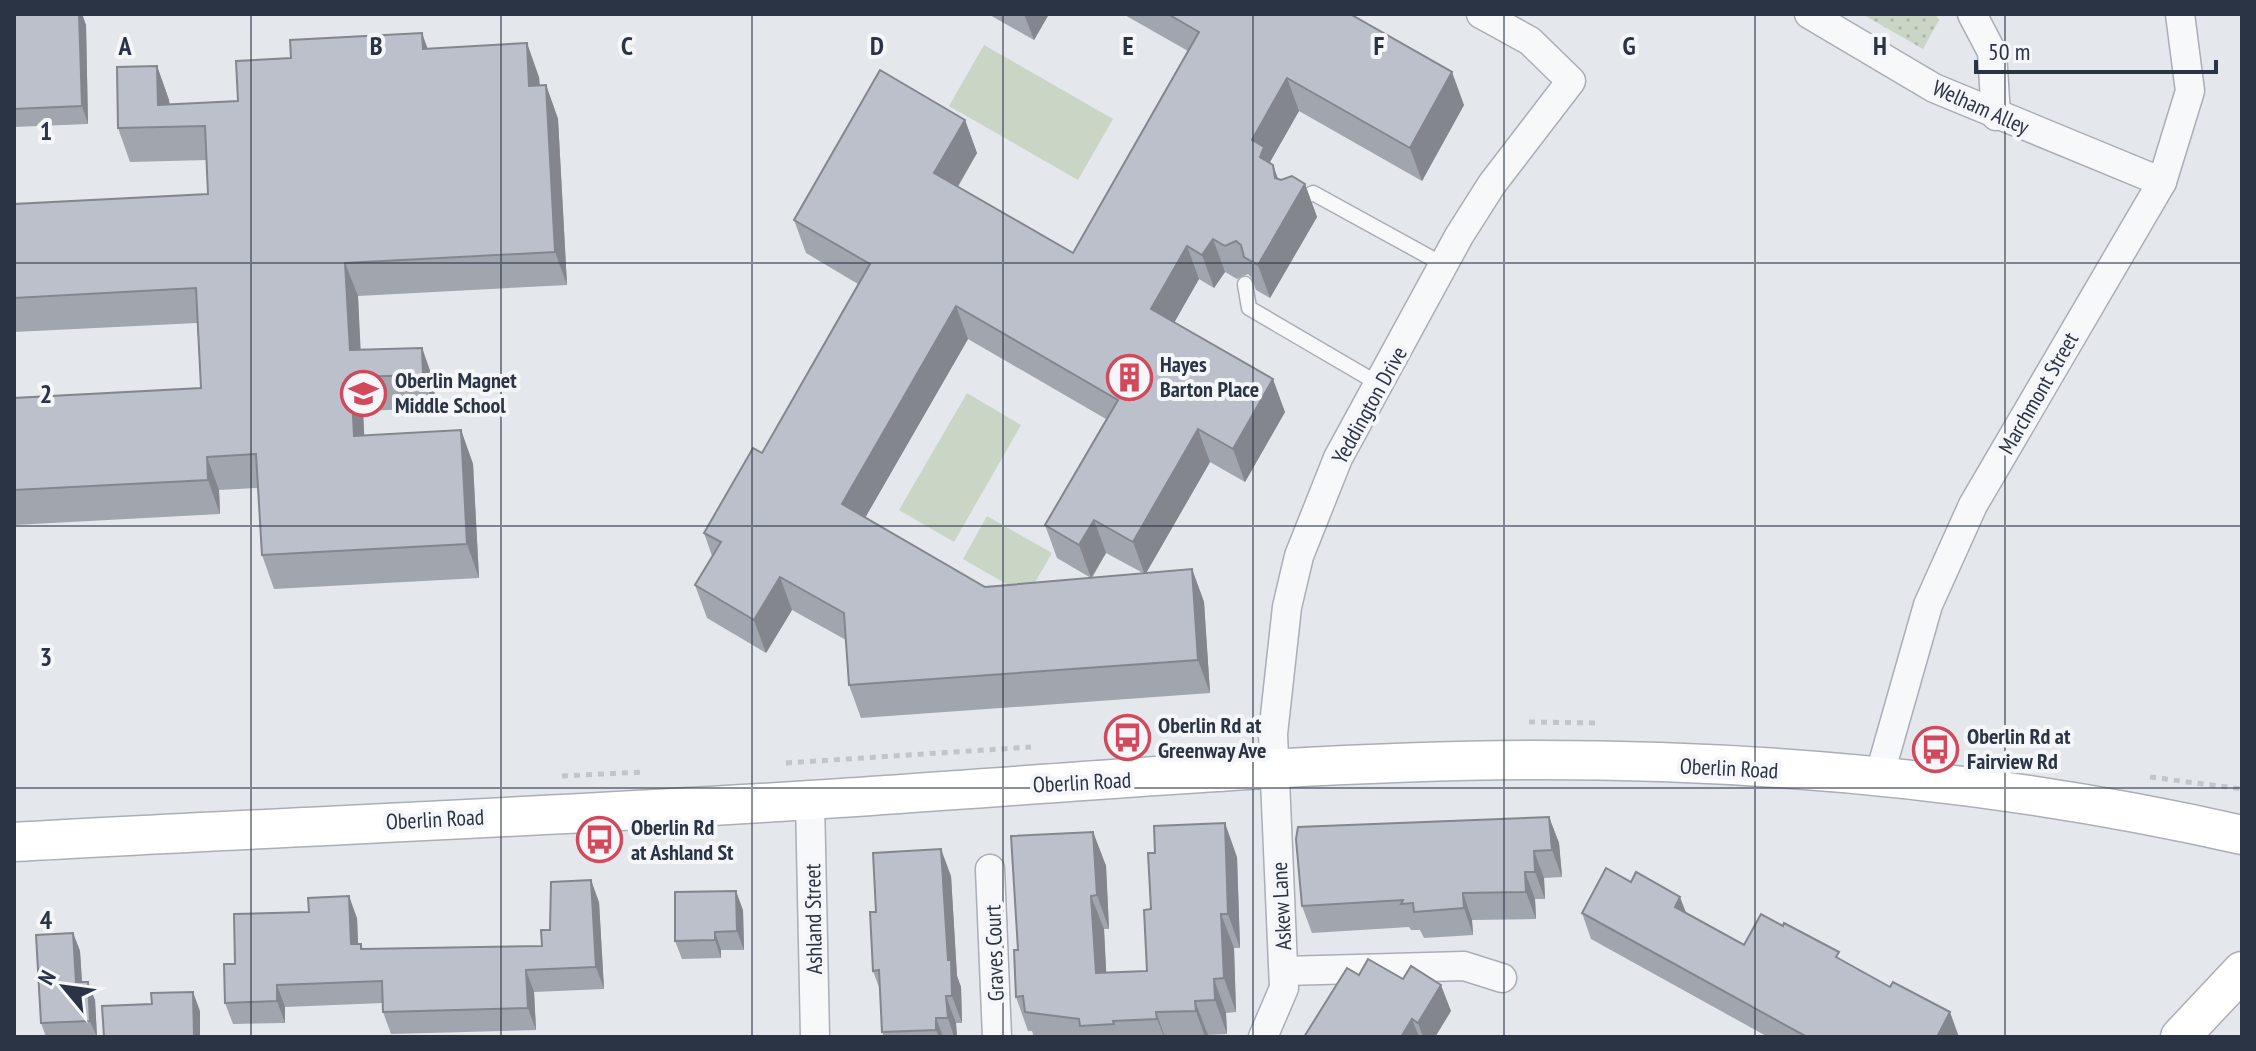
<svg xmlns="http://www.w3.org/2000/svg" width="2256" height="1051" viewBox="0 0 2256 1051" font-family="'PT Sans Narrow',sans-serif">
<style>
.green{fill:#c9d6c5}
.park{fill:url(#park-dots)}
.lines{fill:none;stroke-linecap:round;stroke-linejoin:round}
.lane-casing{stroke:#a9aeb7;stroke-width:17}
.street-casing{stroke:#a9aeb7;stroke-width:31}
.secondary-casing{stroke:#a9aeb7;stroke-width:41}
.path{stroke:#c2c5cb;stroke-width:5;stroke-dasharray:6 6;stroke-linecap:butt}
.lane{stroke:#f7f8fa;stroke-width:14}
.street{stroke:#f7f8fa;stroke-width:28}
.secondary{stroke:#fff;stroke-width:38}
.wall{fill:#a1a5ae;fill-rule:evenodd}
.shaded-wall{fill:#83868d}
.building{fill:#bbc0ca;stroke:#83868d;stroke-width:2}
.grid{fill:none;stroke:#2b3445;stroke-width:2;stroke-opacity:0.55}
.labels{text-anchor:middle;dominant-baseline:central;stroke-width:8;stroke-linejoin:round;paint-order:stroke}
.street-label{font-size:22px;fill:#2b3445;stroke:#f4f6f9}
.poi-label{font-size:22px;font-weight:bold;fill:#2b3445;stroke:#f4f6f9;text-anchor:start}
.grid-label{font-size:26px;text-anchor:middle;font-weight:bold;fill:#2b3445;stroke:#f4f6f9;stroke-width:8;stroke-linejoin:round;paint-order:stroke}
</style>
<defs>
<pattern id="park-dots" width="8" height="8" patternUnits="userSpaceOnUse" patternTransform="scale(2)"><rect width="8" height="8" fill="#c9d6c5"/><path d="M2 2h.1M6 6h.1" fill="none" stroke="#adb8ab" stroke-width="1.8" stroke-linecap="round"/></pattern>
</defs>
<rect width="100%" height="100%" fill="#e4e7ec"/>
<!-- green -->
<g class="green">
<path d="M984 45 1113 119 1078 180 949 106Z"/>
<path d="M967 393 1021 425 954 542 899 510Z"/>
<path d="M987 516 1052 553 1027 596 963 559Z"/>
</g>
<!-- park -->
<path class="park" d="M1862 14H1935L1939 20 1923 49Z"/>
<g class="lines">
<defs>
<g id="lane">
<path d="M1293 203 1313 193 1444 265"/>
<path d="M1245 284 1249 308 1379 384"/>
</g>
<g id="street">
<path d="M1809 14 1934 88 2162 182"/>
<path d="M1972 14 1992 52 1996 116"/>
<path d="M1879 777 1928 605 1973 505 2162 182 2190 91 2180 14"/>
<path d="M810 800 815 1037"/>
<path d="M990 869 997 1037"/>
<path d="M1285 971 1464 966 1502 978"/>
<path d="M1263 1037 1284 988 1273 734 1287 607 1299 556 1338 458 1459 236 1492 184 1571 81 1530 41 1481 14"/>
</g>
<g id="secondary">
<path d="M14 842C279 827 545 817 810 800 1053 785 1296 761 1539 760 1774 760 2013 783 2242 835"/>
<path d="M2180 1037 2242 971"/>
</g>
</defs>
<!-- lane casing -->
<use href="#lane" class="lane-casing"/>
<!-- street casing -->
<use href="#street" class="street-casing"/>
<!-- secondary casing -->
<use href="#secondary" class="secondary-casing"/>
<!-- path -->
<g class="path">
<path d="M1529 722 1599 723"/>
<path d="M786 763 1031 747"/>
<path d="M562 776 644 772"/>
<path d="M2150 777 2242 789"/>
</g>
<!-- lane -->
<use href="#lane" class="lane"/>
<!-- street -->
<use href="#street" class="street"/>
<!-- secondary -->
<use href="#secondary" class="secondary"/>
</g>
<!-- wall -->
<g class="wall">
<path d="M14 14H82L86 25 88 124 14 127Z"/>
<path d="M988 14H1049L1034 40Z"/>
<path d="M1123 14H1350L1464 105 1422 181 1299 111 1270 162 1278 179 1305 184 1317 217 1270 298 1256 290 1251 277 1248 274 1237 279 1225 272 1214 288 1199 279 1174 323 1285 412 1245 482 1210 462 1146 573 1192 569 1204 602 1210 693 861 718 849 685 846 640 792 610 766 653 707 618 695 585 712 556 704 533 762 453 858 284 806 253 794 220 965 120 977 153 958 187 1073 253 1188 51ZM968 339 1106 419 1045 525 1057 558 1091 578 985 587 865 518ZM1106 553 1143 573 1092 578Z"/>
<path d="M428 49 539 77 540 86 546 85 558 119 567 285 358 296 360 350 422 348 434 382 435 408 363 411 364 435 461 430 473 464 479 578 274 589 262 555 258 488 219 490 220 514 14 525V398L201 388 197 323 14 332V204L208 194 207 160 130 162 118 128 157 66 169 100 170 105 238 101Z"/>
<path d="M1549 817 1559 843 1562 877 1544 878 1545 899H1535L1536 919 1472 920 1473 935 1424 938 1420 930H1411L1409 927 1312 933 1302 906Z"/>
<path d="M1093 832 1106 866 1109 929H1104L1106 973 1147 971 1151 909 1237 857 1240 948H1234L1236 1012 1226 1013 1227 1034 1208 1035V1037H1034L1032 1031H1028L1016 997 1018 950Z"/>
<path d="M951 876 957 976 961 987 962 1023H956L957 1037H884L882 1032 880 990 873 971 876 912Z"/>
<path d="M599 902 604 989 534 992 536 1030 391 1034 383 1012V1003L285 1007V1023L233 1024 225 1003 235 964 357 918 358 944H361L363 949 542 946 550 930Z"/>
<path d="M743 910 744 950H721V958L682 959 675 941Z"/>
<path d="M1582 913H1686L1744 945 1842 960 1959 1037H1768L1591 939Z"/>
<path d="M73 933 80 951 82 982 95 1000 97 1037H46L41 1023Z"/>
<path d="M1359 975 1451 1011 1435 1037H1304Z"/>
</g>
<!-- shaded-wall -->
<g class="shaded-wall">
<path d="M79 14H82L86 25 88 124 82 106Z"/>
<path d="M1024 14H1049L1034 40Z"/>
<path d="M422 33 434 66 423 49Z"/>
<path d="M527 43 539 77 542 120 529 86Z"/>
<path d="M157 66 169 100 170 127 158 105Z"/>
<path d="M1452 72 1464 105 1422 181 1410 148Z"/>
<path d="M1287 78 1299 111 1270 162 1274 173 1273 165 1285 198 1272 190 1252 140Z"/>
<path d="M546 85 558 119 567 285 555 252Z"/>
<path d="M965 120 977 153 946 206 934 173Z"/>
<path d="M1305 184 1317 217 1270 298 1258 265Z"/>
<path d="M1213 239 1225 272 1214 288 1202 255Z"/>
<path d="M1187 246 1199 279 1163 342 1151 309Z"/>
<path d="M345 263 358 296 362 377 350 350Z"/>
<path d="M956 306 968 339 854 537 842 504Z"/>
<path d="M422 348 434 382 435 408 423 375Z"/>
<path d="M351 377 363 411 366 469 354 436Z"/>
<path d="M1273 379 1285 412 1245 482 1233 449Z"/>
<path d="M1198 429 1210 462 1145 575 1133 542Z"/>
<path d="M461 430 473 464 479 578 467 544Z"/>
<path d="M207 457 219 490 220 514 208 480Z"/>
<path d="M1094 520 1106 553 1091 578 1079 545Z"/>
<path d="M1192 569 1204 602 1210 693 1198 660Z"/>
<path d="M780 577 792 610 766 653 754 620Z"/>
<path d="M1549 817 1559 843 1562 877 1552 850Z"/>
<path d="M1225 823 1237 857 1240 948 1228 914Z"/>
<path d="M1093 832 1106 866 1109 929 1097 895Z"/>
<path d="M941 849 951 876 957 976 961 987 962 1023 952 996 948 960Z"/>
<path d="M1534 851 1544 878 1545 899 1535 872Z"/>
<path d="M1525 872 1535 899 1536 919 1526 892Z"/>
<path d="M591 880 599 902 604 989 596 967Z"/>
<path d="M736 891 743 910 744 950 737 931Z"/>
<path d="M1463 893 1472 920 1473 935 1464 908Z"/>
<path d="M349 896 357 918 359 966 351 944Z"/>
<path d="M1091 896 1104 929 1108 1007 1096 973Z"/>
<path d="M1680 897 1690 923 1675 907Z"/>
<path d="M1221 914 1234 948 1236 1012 1224 978Z"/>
<path d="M715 932 721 950V958L715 940Z"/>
<path d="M73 933 80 951 83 1000 76 982Z"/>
<path d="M526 970 534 992 536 1030 528 1008Z"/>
<path d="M1214 979 1226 1013 1227 1034 1215 1000Z"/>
<path d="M88 982 95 1000 97 1037 90 1021Z"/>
<path d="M277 985 285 1007V1023L277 1001Z"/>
<path d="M1441 985 1451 1011 1435 1037H1423L1418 1023Z"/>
<path d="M193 992 200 1011V1037H194Z"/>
<path d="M946 996 956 1023 957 1037H954L948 1018Z"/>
<path d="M1195 1001 1208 1035V1037H1205L1196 1011Z"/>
<path d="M1156 1012 1165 1037H1164L1157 1019Z"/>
<path d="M1950 1012 1959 1037H1937Z"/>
<path d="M936 1018 943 1037H939L936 1030Z"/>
<path d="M1412 1019 1419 1037H1401Z"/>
</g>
<!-- building -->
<g class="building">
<path d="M14 14H79L82 106 14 109Z"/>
<path d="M1168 14H1350L1452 72 1410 148 1287 78 1252 140 1264 147 1260 157 1273 165 1275 178 1281 180 1292 176 1305 184 1258 265 1244 257 1241 245 1236 241 1225 246 1213 239 1202 255 1187 246 1151 309 1273 379 1233 449 1198 429 1133 542 1094 520 1079 545 1045 525 1118 400 956 306 842 504 985 587 1192 569 1198 660 849 685 844 613 780 577 754 620 695 585 721 542 704 533 753 448 762 453 870 264 794 220 880 70 965 120 934 173 1073 253 1199 32Z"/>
<path d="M422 33 423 49 527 43 529 86 546 85 555 252 345 263 350 350 422 348 423 375 351 377 354 436 461 430 467 544 262 555 256 454 207 457 208 480 14 490V398L201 388 196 288 14 298V204L208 194 205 126 118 128 117 67 157 66 158 105 238 101 236 61 291 58 290 40Z"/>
<path d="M1549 817 1552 850 1534 851 1535 872H1525L1526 892 1463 893 1464 908 1414 912 1413 903 1401 904 1403 900 1302 906 1296 839 1298 827Z"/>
<path d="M1225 823 1228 914H1221L1224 978 1214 979 1215 1000 1195 1001 1196 1011 1156 1012 1157 1019 1113 1021 1114 1024 1080 1026 1079 1019 1025 1012 1023 996 1016 997 1014 950H1018L1011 836 1093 832 1097 895 1091 896 1096 973 1147 971 1144 910 1151 909 1148 853H1155L1154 826Z"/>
<path d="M941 849 948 960H951L952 996H946L948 1018H936V1030L882 1032 879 970 873 971 870 912H876L873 853Z"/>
<path d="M1606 868 1631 882 1636 872 1680 897 1675 907 1744 945 1761 914 1783 926 1784 923 1839 952 1836 957 1890 987 1893 982 1950 1012 1937 1037H1807L1582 913Z"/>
<path d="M591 880 596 967 526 970 528 1008 383 1012 382 981 277 985V1001L225 1003 224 964H235L234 914 309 912 308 898 349 896 351 944H361V949L542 946 541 930H550L551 882Z"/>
<path d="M736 891 737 931 715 932V940L675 941V892Z"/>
<path d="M73 933 76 982H88L90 1021 41 1023 36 935Z"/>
<path d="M1368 959 1403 979 1411 966 1441 985 1418 1023 1412 1019 1401 1037H1304L1347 968 1359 975Z"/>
<path d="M193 992 194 1037H104L102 1006 152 1004 151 993Z"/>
</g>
<!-- grid -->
<path class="grid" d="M251 14V1037M501 14V1037M752 14V1037M1003 14V1037M1253 14V1037M1504 14V1037M1755 14V1037M2005 14V1037M14 263H2242M14 526H2242M14 788H2242"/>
<!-- icons -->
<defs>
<symbol id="building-ring" viewBox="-11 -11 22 22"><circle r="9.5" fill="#f4f6f9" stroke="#d1495b" stroke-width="1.5"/><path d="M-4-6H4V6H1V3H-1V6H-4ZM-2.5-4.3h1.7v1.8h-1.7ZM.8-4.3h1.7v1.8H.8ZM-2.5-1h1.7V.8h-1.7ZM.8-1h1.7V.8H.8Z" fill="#d1495b"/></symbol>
<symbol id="school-ring" viewBox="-11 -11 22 22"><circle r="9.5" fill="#f4f6f9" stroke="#d1495b" stroke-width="1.5"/><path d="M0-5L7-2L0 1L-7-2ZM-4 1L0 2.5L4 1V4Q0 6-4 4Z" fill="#d1495b"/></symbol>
<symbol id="bus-ring" viewBox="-11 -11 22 22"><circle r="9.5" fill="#f4f6f9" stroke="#d1495b" stroke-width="1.5"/><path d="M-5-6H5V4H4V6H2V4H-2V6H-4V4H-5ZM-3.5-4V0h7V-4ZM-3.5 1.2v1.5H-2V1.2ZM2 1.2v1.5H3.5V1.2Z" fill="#d1495b"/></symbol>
</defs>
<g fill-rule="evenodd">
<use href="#building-ring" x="1104" y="352" width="51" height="51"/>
<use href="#school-ring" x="338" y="368" width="51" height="51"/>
<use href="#bus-ring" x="1102" y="712" width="51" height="51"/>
<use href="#bus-ring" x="1910" y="724" width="51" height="51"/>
<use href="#bus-ring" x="574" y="814" width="51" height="51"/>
</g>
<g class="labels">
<!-- street labels -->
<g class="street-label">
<text transform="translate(1981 107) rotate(24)">Welham Alley</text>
<text transform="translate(2038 393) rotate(-60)">Marchmont Street</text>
<text transform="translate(1369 405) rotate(-61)">Yeddington Drive</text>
<text transform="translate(1729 768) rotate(3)">Oberlin Road</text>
<text transform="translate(1082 782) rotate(-3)">Oberlin Road</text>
<text transform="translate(435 819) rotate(-3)">Oberlin Road</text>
<text transform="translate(1281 906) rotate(-93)">Askew Lane</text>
<text transform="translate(813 919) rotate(-91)">Ashland Street</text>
<text transform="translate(994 953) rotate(-92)">Graves Court</text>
</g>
<!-- poi labels -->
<g class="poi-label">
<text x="1160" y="364">Hayes<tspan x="1160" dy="25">Barton Place</tspan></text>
<text x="395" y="380">Oberlin Magnet<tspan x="395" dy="25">Middle School</tspan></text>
<text x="1158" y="725">Oberlin Rd at<tspan x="1158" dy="25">Greenway Ave</tspan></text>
<text x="1967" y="736">Oberlin Rd at<tspan x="1967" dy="25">Fairview Rd</tspan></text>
<text x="631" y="827">Oberlin Rd<tspan x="631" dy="25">at Ashland St</tspan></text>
</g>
</g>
<g class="grid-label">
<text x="125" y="55">A</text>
<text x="376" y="55">B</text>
<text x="627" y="55">C</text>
<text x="877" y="55">D</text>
<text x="1128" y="55">E</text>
<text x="1379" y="55">F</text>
<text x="1629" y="55">G</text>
<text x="1880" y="55">H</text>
<text x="46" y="140">1</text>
<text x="46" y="403">2</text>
<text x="46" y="666">3</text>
<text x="46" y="929">4</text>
</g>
<!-- border -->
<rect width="2256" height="1051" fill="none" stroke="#2b3445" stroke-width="32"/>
<!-- north arrow -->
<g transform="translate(64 987) rotate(299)" stroke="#f4f6f9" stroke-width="6" paint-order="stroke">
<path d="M0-6L14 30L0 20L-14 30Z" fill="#2b3445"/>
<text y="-12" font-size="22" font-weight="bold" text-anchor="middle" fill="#2b3445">N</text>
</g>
<!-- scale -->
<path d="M1976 60v12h240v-12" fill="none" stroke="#2b3445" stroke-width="4"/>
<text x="1988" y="60" font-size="24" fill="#2b3445" stroke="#f4f6f9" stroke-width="6" paint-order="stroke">50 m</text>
</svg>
